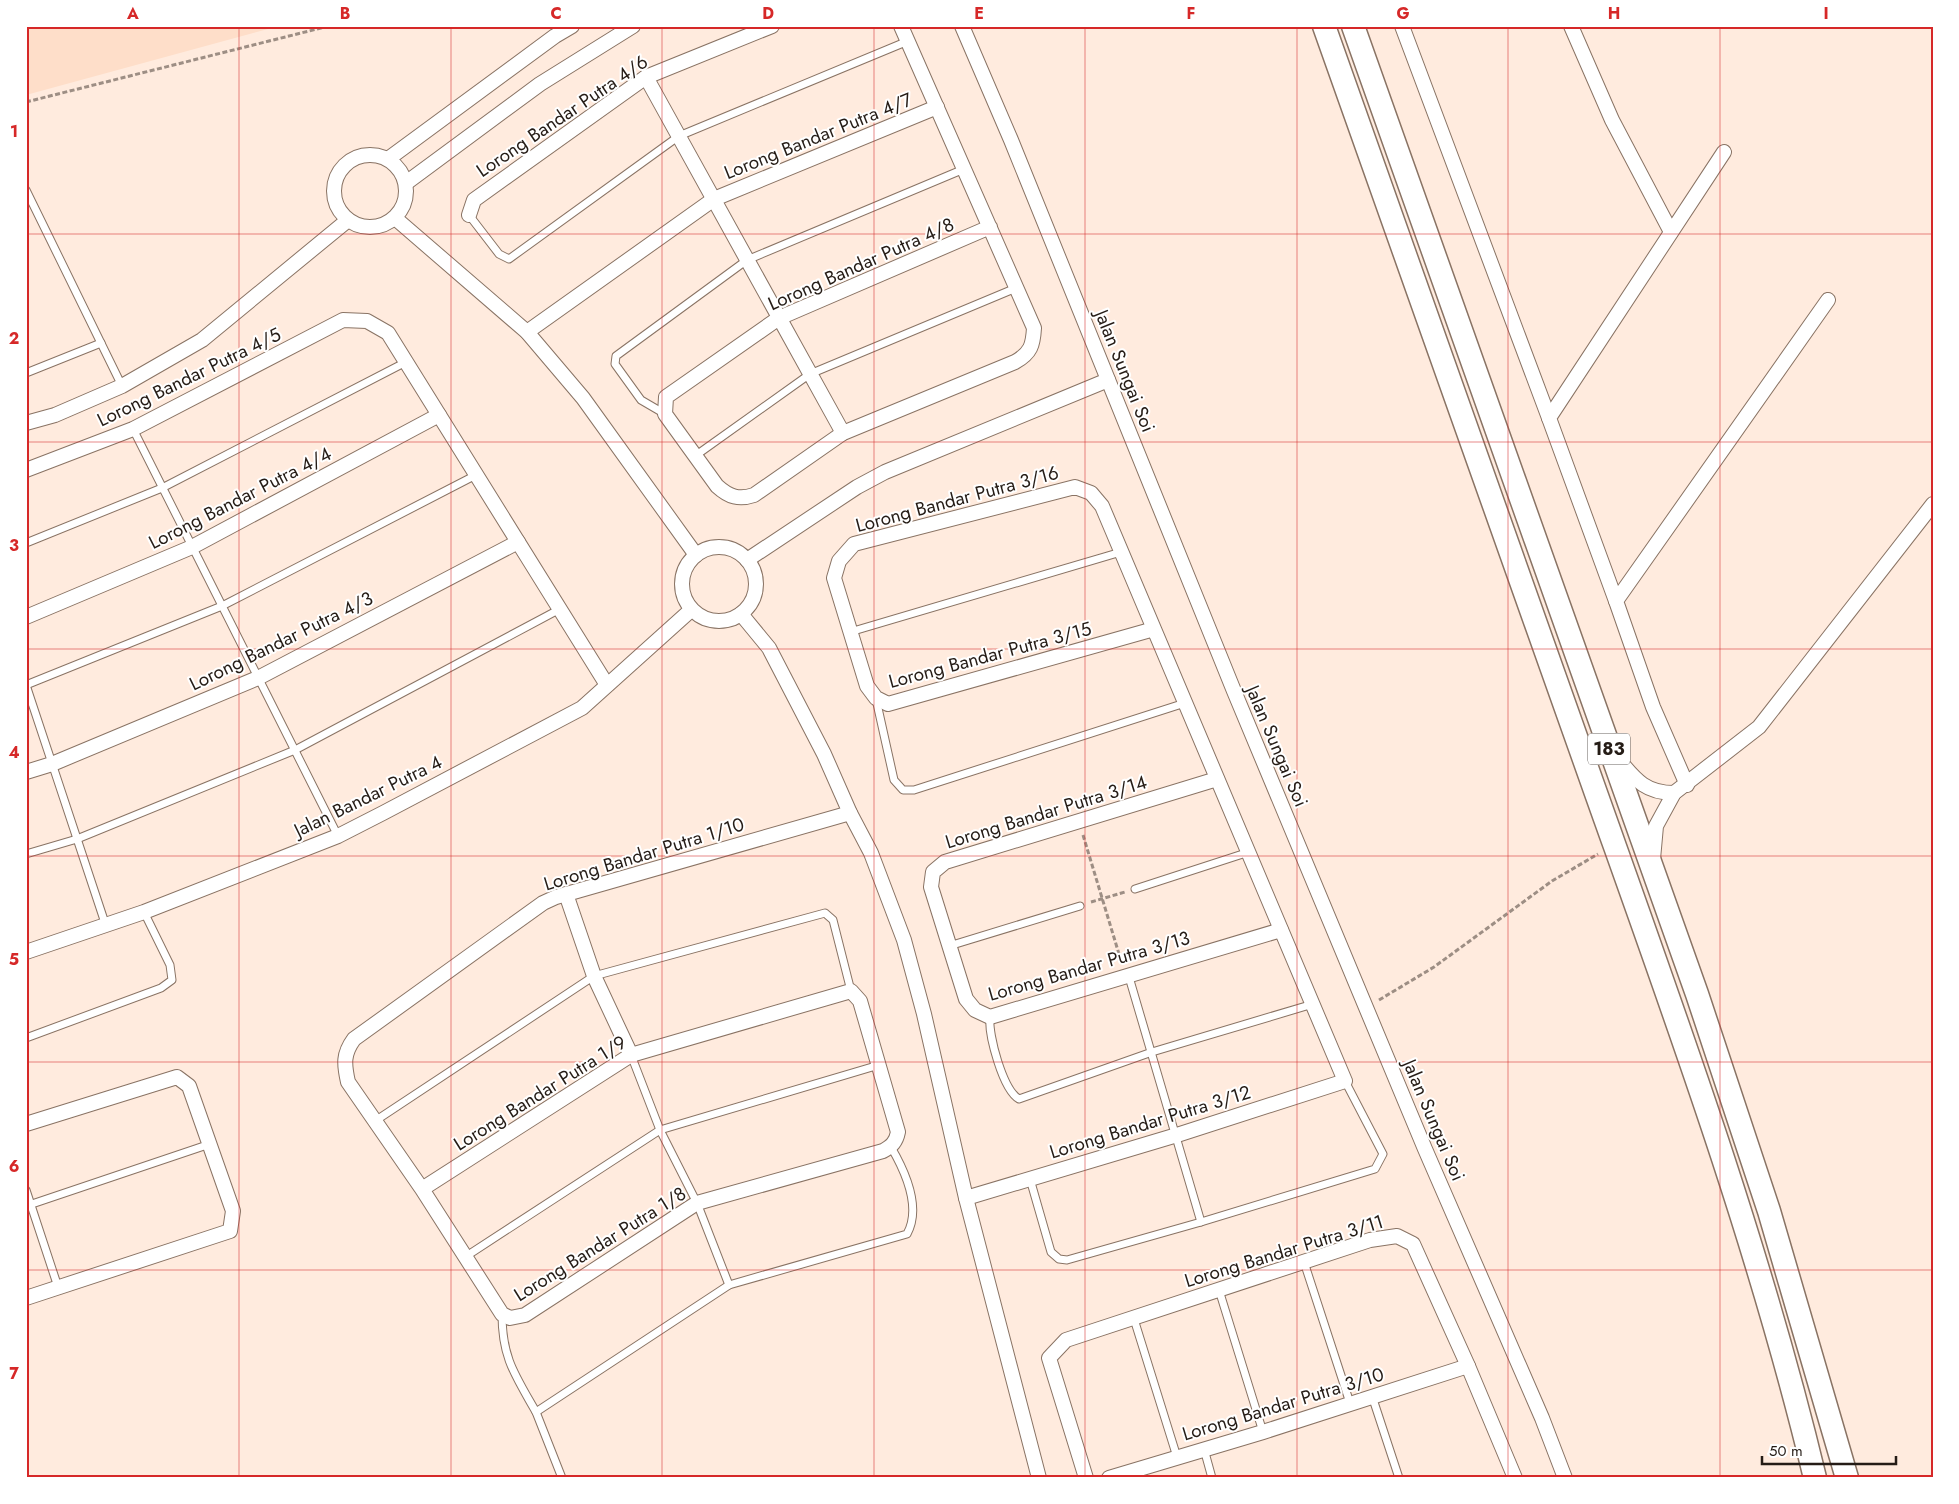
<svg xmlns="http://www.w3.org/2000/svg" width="1959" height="1504" viewBox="0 0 1959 1504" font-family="Jost,sans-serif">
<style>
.built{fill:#fedec9}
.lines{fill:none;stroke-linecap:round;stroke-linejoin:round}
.service-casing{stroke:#897364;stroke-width:9}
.minor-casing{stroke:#897364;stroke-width:16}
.trunk-casing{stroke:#897364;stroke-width:25}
.path{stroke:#9d8e84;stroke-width:3;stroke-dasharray:5 2.5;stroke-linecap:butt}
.service{stroke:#fff;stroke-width:7}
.minor{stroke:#fff;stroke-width:14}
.trunk{stroke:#fff;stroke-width:22}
.grid{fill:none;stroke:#d62828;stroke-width:1;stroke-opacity:0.55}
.labels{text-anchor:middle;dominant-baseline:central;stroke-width:4;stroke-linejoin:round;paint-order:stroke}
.shield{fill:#fff;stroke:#66605c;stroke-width:1}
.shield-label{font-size:18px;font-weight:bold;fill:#251c16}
.street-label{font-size:19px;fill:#251c16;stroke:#fff}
.neatline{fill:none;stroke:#d62828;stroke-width:2}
.grid-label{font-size:16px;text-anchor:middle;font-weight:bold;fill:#d62828}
</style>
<rect width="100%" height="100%" fill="#ffebde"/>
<!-- built -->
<path class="built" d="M26 26H279L26 95Z"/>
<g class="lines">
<defs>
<g id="service">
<path d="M26 190 122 386"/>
<path d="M469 215 499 254 509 259 679 136 908 41"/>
<path d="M26 373 101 343"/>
<path d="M665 414 641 400 615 364 616 356 747 260 964 169"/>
<path d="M133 429 338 836"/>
<path d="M695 456 810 374 1016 288"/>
<path d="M26 543 162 488 406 362"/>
<path d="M850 632 1121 552"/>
<path d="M26 685 222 606 476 475"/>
<path d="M26 685 106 926"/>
<path d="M876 699 894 780 903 790H914L1185 703"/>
<path d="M26 854 77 839 295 750 560 609"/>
<path d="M1135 889 1249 852"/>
<path d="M949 946 1080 906"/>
<path d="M1129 977 1201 1222"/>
<path d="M990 1017C988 1035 1003 1090 1019 1099L1152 1052 1313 1004"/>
<path d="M26 1038 161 988 172 980 170 965 144 912"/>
<path d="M631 1055 660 1130 697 1203 729 1285"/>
<path d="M375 1121 594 976 825 913 833 920 851 991"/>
<path d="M1030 1179 1051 1252 1059 1259 1067 1260 1201 1222 1375 1169 1383 1154 1345 1081"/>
<path d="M26 1190 58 1287"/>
<path d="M26 1206 210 1144"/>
<path d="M465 1257 660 1130 879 1065"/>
<path d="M1304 1262 1350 1403"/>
<path d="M1219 1290 1263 1432"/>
<path d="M502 1314C502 1358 515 1375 536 1412L729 1285 907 1234C922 1207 905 1171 891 1147"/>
<path d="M1134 1319 1177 1457"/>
<path d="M1372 1396 1399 1478"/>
<path d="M536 1412 562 1478"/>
<path d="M1204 1449 1212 1478"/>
</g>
<g id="minor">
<path d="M901 26 1034 328C1033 345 1031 353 1015 362L843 433 754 495C739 500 729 497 717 486L665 414 666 397 779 318 990 227"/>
<path d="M962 26 1011 140 1234 691 1425 1149 1542 1418 1565 1478"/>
<path d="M1402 26 1549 418"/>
<path d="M1571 26 1612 120 1671 232"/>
<path d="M646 77 843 433"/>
<circle cx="370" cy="191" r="36"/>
<path d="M388 159 555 36 572 26"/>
<path d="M406 183 540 84 633 26"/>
<path d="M469 215 474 200 646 77 772 26"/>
<path d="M395 218 527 332 583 398 696 555"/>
<path d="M527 332 714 199 937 107"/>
<path d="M26 423 55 415 122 386 202 340 348 220"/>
<path d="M26 470 133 429 343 320 367 321 388 333 607 685"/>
<circle cx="719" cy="584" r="37"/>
<path d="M747 560 857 487 885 472 1108 380"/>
<path d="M1616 601 1549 418 1724 152"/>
<path d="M741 614 769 648 824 754 850 813 871 853 904 940 924 1014 966 1198 1039 1478"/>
<path d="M26 617 192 547 439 415"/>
<path d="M1620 761C1636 781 1647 793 1674 793"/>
<path d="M26 772 52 764 258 678 518 542"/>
<path d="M1217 779 945 862 933 872 931 887 966 999 975 1010 990 1017 1281 930"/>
<path d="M1687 785 1653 707 1616 601 1828 300"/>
<path d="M1653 859 1656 826 1674 793 1759 727 1933 504"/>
<path d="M566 894 594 976 631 1055"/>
<path d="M26 952 144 912 338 836 383 813 582 708 691 610"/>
<path d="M26 1124 177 1077 189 1086 233 1211 230 1231 26 1298"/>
<path d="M422 1189 631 1055 851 991 860 1001 898 1132C896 1142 892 1146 883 1151L697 1203 525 1315 510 1318 502 1314 422 1189 348 1082C344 1064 343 1054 354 1039L543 903 556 897 850 813"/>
<path d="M966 1198 1177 1135 1345 1081 1102 506 1091 493 1075 487 854 544 839 561 834 578 867 686 876 698 888 704 1154 629"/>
<path d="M1086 1478 1049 1358 1066 1340 1370 1240 1397 1236 1413 1244 1468 1366 1515 1478"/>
<path d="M1109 1478 1263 1432 1468 1366"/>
</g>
<g id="trunk">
<path d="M1324 26C1415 283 1506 539 1597 796 1677 1021 1759 1245 1815 1478"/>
<path d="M1353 26 1697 994 1769 1211 1847 1478"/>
</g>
</defs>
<!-- service casing -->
<use href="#service" class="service-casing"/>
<!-- minor casing -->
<use href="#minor" class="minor-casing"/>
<!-- trunk casing -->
<use href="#trunk" class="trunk-casing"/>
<!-- path -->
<g class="path">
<path d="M26 102 329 26"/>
<path d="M1083 835 1122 964"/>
<path d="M1091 902 1125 892"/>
<path d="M1379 1000 1434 967 1552 881 1598 854"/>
</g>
<!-- service -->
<use href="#service" class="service"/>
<!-- minor -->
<use href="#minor" class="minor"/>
<!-- trunk -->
<use href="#trunk" class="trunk"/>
</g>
<!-- grid -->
<path class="grid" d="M239 26V1478M451 26V1478M662 26V1478M874 26V1478M1085 26V1478M1297 26V1478M1508 26V1478M1720 26V1478M26 234H1933M26 442H1933M26 649H1933M26 856H1933M26 1062H1933M26 1270H1933"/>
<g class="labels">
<!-- shield labels -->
<rect class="shield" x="1588" y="733.5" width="42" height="31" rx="4"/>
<g class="shield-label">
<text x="1609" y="749">183</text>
</g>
<!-- street labels -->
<g class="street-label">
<text transform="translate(562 116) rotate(-34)">Lorong Bandar Putra 4/6</text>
<text transform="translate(818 136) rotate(-22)">Lorong Bandar Putra 4/7</text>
<text transform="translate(861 264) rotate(-24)">Lorong Bandar Putra 4/8</text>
<text transform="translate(1125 371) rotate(68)">Jalan Sungai Soi</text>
<text transform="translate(189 377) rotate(-26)">Lorong Bandar Putra 4/5</text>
<text transform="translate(240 498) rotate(-27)">Lorong Bandar Putra 4/4</text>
<text transform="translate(957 499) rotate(-15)">Lorong Bandar Putra 3/16</text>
<text transform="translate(281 641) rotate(-26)">Lorong Bandar Putra 4/3</text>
<text transform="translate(990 655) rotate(-15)">Lorong Bandar Putra 3/15</text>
<text transform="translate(1277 746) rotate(67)">Jalan Sungai Soi</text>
<text transform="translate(368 796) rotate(-26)">Jalan Bandar Putra 4</text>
<text transform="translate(1046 812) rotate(-17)">Lorong Bandar Putra 3/14</text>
<text transform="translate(644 854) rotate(-17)">Lorong Bandar Putra 1/10</text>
<text transform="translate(1089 966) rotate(-16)">Lorong Bandar Putra 3/13</text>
<text transform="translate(540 1093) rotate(-32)">Lorong Bandar Putra 1/9</text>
<text transform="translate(1434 1120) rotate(67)">Jalan Sungai Soi</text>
<text transform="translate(1150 1122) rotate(-17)">Lorong Bandar Putra 3/12</text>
<text transform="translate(600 1244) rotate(-32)">Lorong Bandar Putra 1/8</text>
<text transform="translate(1284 1251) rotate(-17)">Lorong Bandar Putra 3/11</text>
<text transform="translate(1283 1404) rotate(-17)">Lorong Bandar Putra 3/10</text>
</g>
</g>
<!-- border -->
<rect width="1959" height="1504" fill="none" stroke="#ffffff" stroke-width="55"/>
<!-- scale -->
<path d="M1762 1456v8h134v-8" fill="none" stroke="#251c16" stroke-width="2.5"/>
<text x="1769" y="1456" font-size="15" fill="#251c16" stroke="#ffffff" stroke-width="4" paint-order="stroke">50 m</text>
<rect x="28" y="28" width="1904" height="1448" class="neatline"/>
<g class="grid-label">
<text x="133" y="19">A</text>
<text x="345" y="19">B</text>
<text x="556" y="19">C</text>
<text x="768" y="19">D</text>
<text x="979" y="19">E</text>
<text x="1191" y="19">F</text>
<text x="1403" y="19">G</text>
<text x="1614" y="19">H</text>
<text x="1826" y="19">I</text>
<text x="14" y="137">1</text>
<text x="14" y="344">2</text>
<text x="14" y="551">3</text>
<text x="14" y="758">4</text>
<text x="14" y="965">5</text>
<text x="14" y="1172">6</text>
<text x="14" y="1379">7</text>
</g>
</svg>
